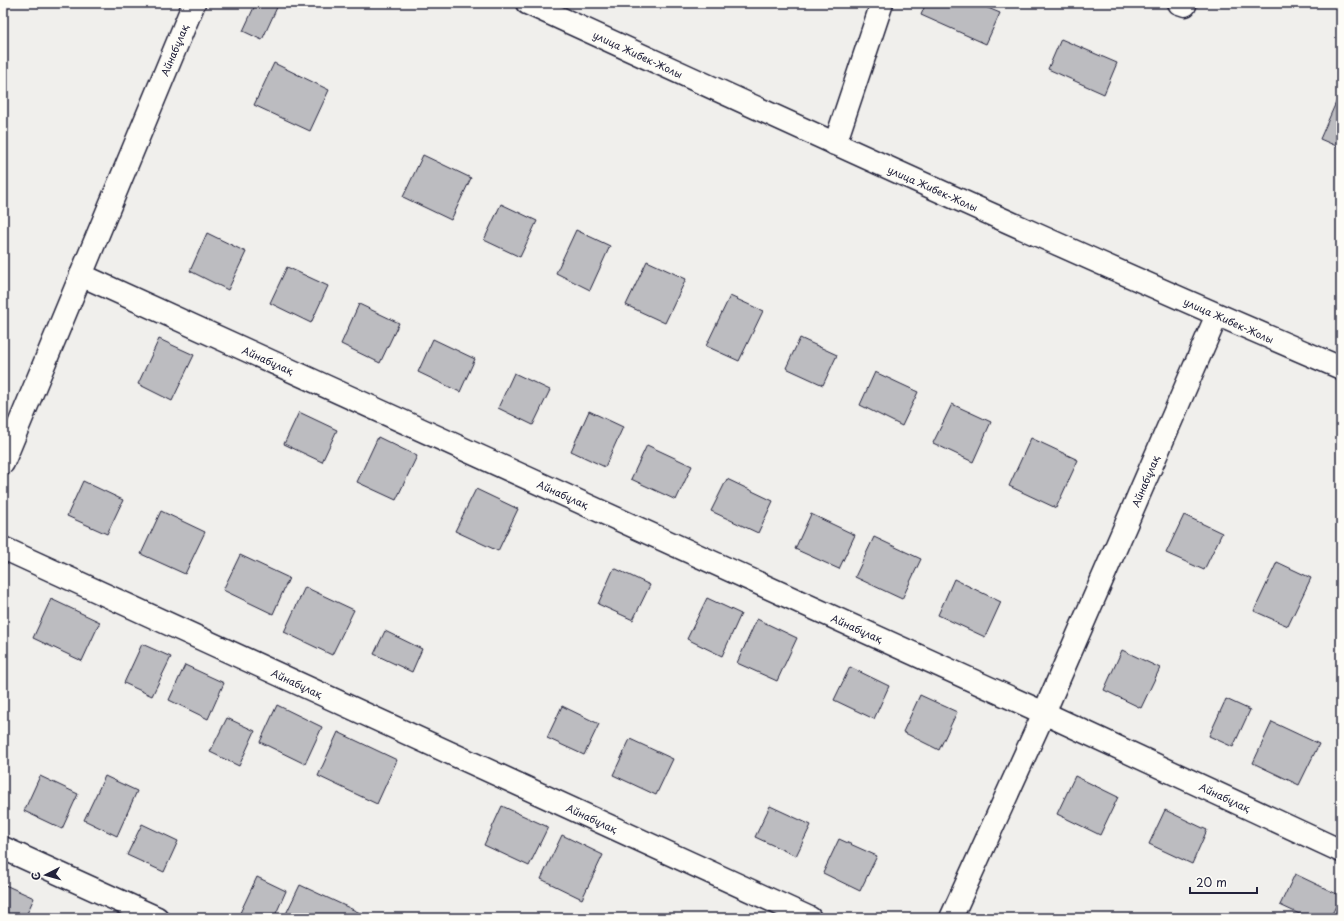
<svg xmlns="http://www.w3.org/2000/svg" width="1344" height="921" viewBox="0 0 1344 921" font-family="'Playpen Sans',sans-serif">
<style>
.building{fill:#bcbcc0;stroke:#22223b}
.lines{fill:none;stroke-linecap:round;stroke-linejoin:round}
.minor-casing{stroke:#22223b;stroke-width:25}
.minor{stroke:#fdfcf7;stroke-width:22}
.labels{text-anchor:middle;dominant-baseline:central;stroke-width:4;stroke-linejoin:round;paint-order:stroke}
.street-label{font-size:10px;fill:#22223b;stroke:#fdfcf7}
</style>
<rect width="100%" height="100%" fill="#f0efec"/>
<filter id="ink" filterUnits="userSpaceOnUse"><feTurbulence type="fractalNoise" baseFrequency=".025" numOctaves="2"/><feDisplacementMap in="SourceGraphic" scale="8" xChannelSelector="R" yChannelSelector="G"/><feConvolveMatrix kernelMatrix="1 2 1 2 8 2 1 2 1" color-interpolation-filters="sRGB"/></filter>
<g filter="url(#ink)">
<!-- building -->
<g class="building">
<path d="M256 3H279L262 40 243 31Z"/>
<path d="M926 3H976L1000 13 986 44 921 15Z"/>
<path d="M1061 39 1117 63 1104 94 1048 69Z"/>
<path d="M274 63 329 90 310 131 254 105Z"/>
<path d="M1341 91V148L1320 139Z"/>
<path d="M423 155 471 178 451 220 403 197Z"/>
<path d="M501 204 537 221 520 257 484 240Z"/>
<path d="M576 230 610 246 590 290 556 273Z"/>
<path d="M207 233 246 252 228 290 190 271Z"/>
<path d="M647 261 686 279 665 323 626 305Z"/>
<path d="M287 267 328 286 311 323 270 303Z"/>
<path d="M730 296 763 311 739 361 706 346Z"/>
<path d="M359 304 399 323 380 363 341 344Z"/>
<path d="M800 338 837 355 823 385 786 368Z"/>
<path d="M159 339 194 355 172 401 138 384Z"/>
<path d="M433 339 475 359 460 392 418 372Z"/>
<path d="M875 372 918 392 902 426 860 405Z"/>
<path d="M514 373 550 390 533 425 498 408Z"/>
<path d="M952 404 991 422 973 462 933 443Z"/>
<path d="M589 411 623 427 605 467 571 451Z"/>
<path d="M299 412 337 430 322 462 284 444Z"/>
<path d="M378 437 417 456 396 500 357 482Z"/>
<path d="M1031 438 1078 460 1056 508 1009 486Z"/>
<path d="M647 445 692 466 676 500 631 479Z"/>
<path d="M727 479 773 501 758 533 711 511Z"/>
<path d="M83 481 123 500 107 534 67 516Z"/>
<path d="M476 489 518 509 498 551 455 531Z"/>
<path d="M161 511 205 532 185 574 141 554Z"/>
<path d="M811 514 855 535 839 569 795 549Z"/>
<path d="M1184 515 1222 533 1204 570 1166 553Z"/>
<path d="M874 537 921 559 902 599 855 577Z"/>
<path d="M240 555 289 578 273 614 223 590Z"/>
<path d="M1277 562 1311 578 1288 626 1254 611Z"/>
<path d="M614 568 650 585 633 620 598 604Z"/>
<path d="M954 579 1001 602 985 637 938 615Z"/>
<path d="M305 587 354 610 332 655 284 632Z"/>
<path d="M707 598 741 614 722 656 687 639Z"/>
<path d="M51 599 100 622 82 661 33 638Z"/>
<path d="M757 619 797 638 777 681 737 663Z"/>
<path d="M385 631 422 649 412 672 374 654Z"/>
<path d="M142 644 171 657 152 696 124 683Z"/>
<path d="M1122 650 1160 668 1141 708 1104 690Z"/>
<path d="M185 665 224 683 208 719 169 700Z"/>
<path d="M850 667 889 686 874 719 834 700Z"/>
<path d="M920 695 957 712 939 750 903 732Z"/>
<path d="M1226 699 1250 710 1233 747 1209 736Z"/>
<path d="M277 705 322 727 305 764 260 742Z"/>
<path d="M562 706 599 724 584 755 547 738Z"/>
<path d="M227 718 255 731 239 766 210 752Z"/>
<path d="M1272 722 1319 744 1299 785 1253 763Z"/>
<path d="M338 732 397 760 377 804 318 776Z"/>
<path d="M630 739 673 759 656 795 613 775Z"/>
<path d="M40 776 78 794 62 829 24 811Z"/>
<path d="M105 776 137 791 117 836 84 820Z"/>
<path d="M1075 776 1118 797 1100 835 1057 814Z"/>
<path d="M502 806 548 827 529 866 484 845Z"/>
<path d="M770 806 811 825 796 856 755 837Z"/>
<path d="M1165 810 1207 830 1192 864 1149 844Z"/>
<path d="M142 824 178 841 164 872 127 855Z"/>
<path d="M562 835 603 855 582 899 541 879Z"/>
<path d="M839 839 877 856 860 891 823 873Z"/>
<path d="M1295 874 1341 896 1330 918H1308L1280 905Z"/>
<path d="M257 877 286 891 274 918H246L239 915Z"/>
<path d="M3 884 34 898 25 918H3Z"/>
<path d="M300 885 371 918H284Z"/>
</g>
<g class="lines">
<defs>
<g id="minor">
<path d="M527 3C797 126 1067 251 1341 368"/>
<path d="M1179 3 1185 5"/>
<path d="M835 144 882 3"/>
<path d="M81 275 1044 713 1341 851"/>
<path d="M3 463 194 3"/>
<path d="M3 548 810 918"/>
<path d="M3 848 157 918"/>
<path d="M951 918 1044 713 1217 315"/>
</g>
</defs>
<!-- minor casing -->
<use href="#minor" class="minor-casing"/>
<!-- minor -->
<use href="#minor" class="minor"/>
</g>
</g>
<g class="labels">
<!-- street labels -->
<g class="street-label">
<text transform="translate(174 50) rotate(-67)">Айнабұлақ</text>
<text transform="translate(638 54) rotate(25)">улица Жибек-Жолы</text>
<text transform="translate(933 188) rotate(24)">улица Жибек-Жолы</text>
<text transform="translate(1229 320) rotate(24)">улица Жибек-Жолы</text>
<text transform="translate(268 360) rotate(24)">Айнабұлақ</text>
<text transform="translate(1145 481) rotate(-67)">Айнабұлақ</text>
<text transform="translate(563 494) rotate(24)">Айнабұлақ</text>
<text transform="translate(857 628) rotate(24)">Айнабұлақ</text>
<text transform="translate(297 683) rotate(25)">Айнабұлақ</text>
<text transform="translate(1225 797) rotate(25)">Айнабұлақ</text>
<text transform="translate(592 818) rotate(25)">Айнабұлақ</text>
</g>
</g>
<!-- margin -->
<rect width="1344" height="921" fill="none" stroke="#fdfcf7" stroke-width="16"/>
<rect x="8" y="8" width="1328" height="905" fill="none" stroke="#22223b" stroke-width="1.5" filter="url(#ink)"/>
<!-- north arrow -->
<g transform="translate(46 875) rotate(264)" stroke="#fdfcf7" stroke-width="3" paint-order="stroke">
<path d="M0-3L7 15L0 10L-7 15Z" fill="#22223b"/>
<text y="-6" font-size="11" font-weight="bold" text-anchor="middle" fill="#22223b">С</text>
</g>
<!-- scale -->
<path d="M1190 887v6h67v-6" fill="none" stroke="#22223b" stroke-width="2"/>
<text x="1196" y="887" font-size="12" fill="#22223b" stroke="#fdfcf7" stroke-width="3" paint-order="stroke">20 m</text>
</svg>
